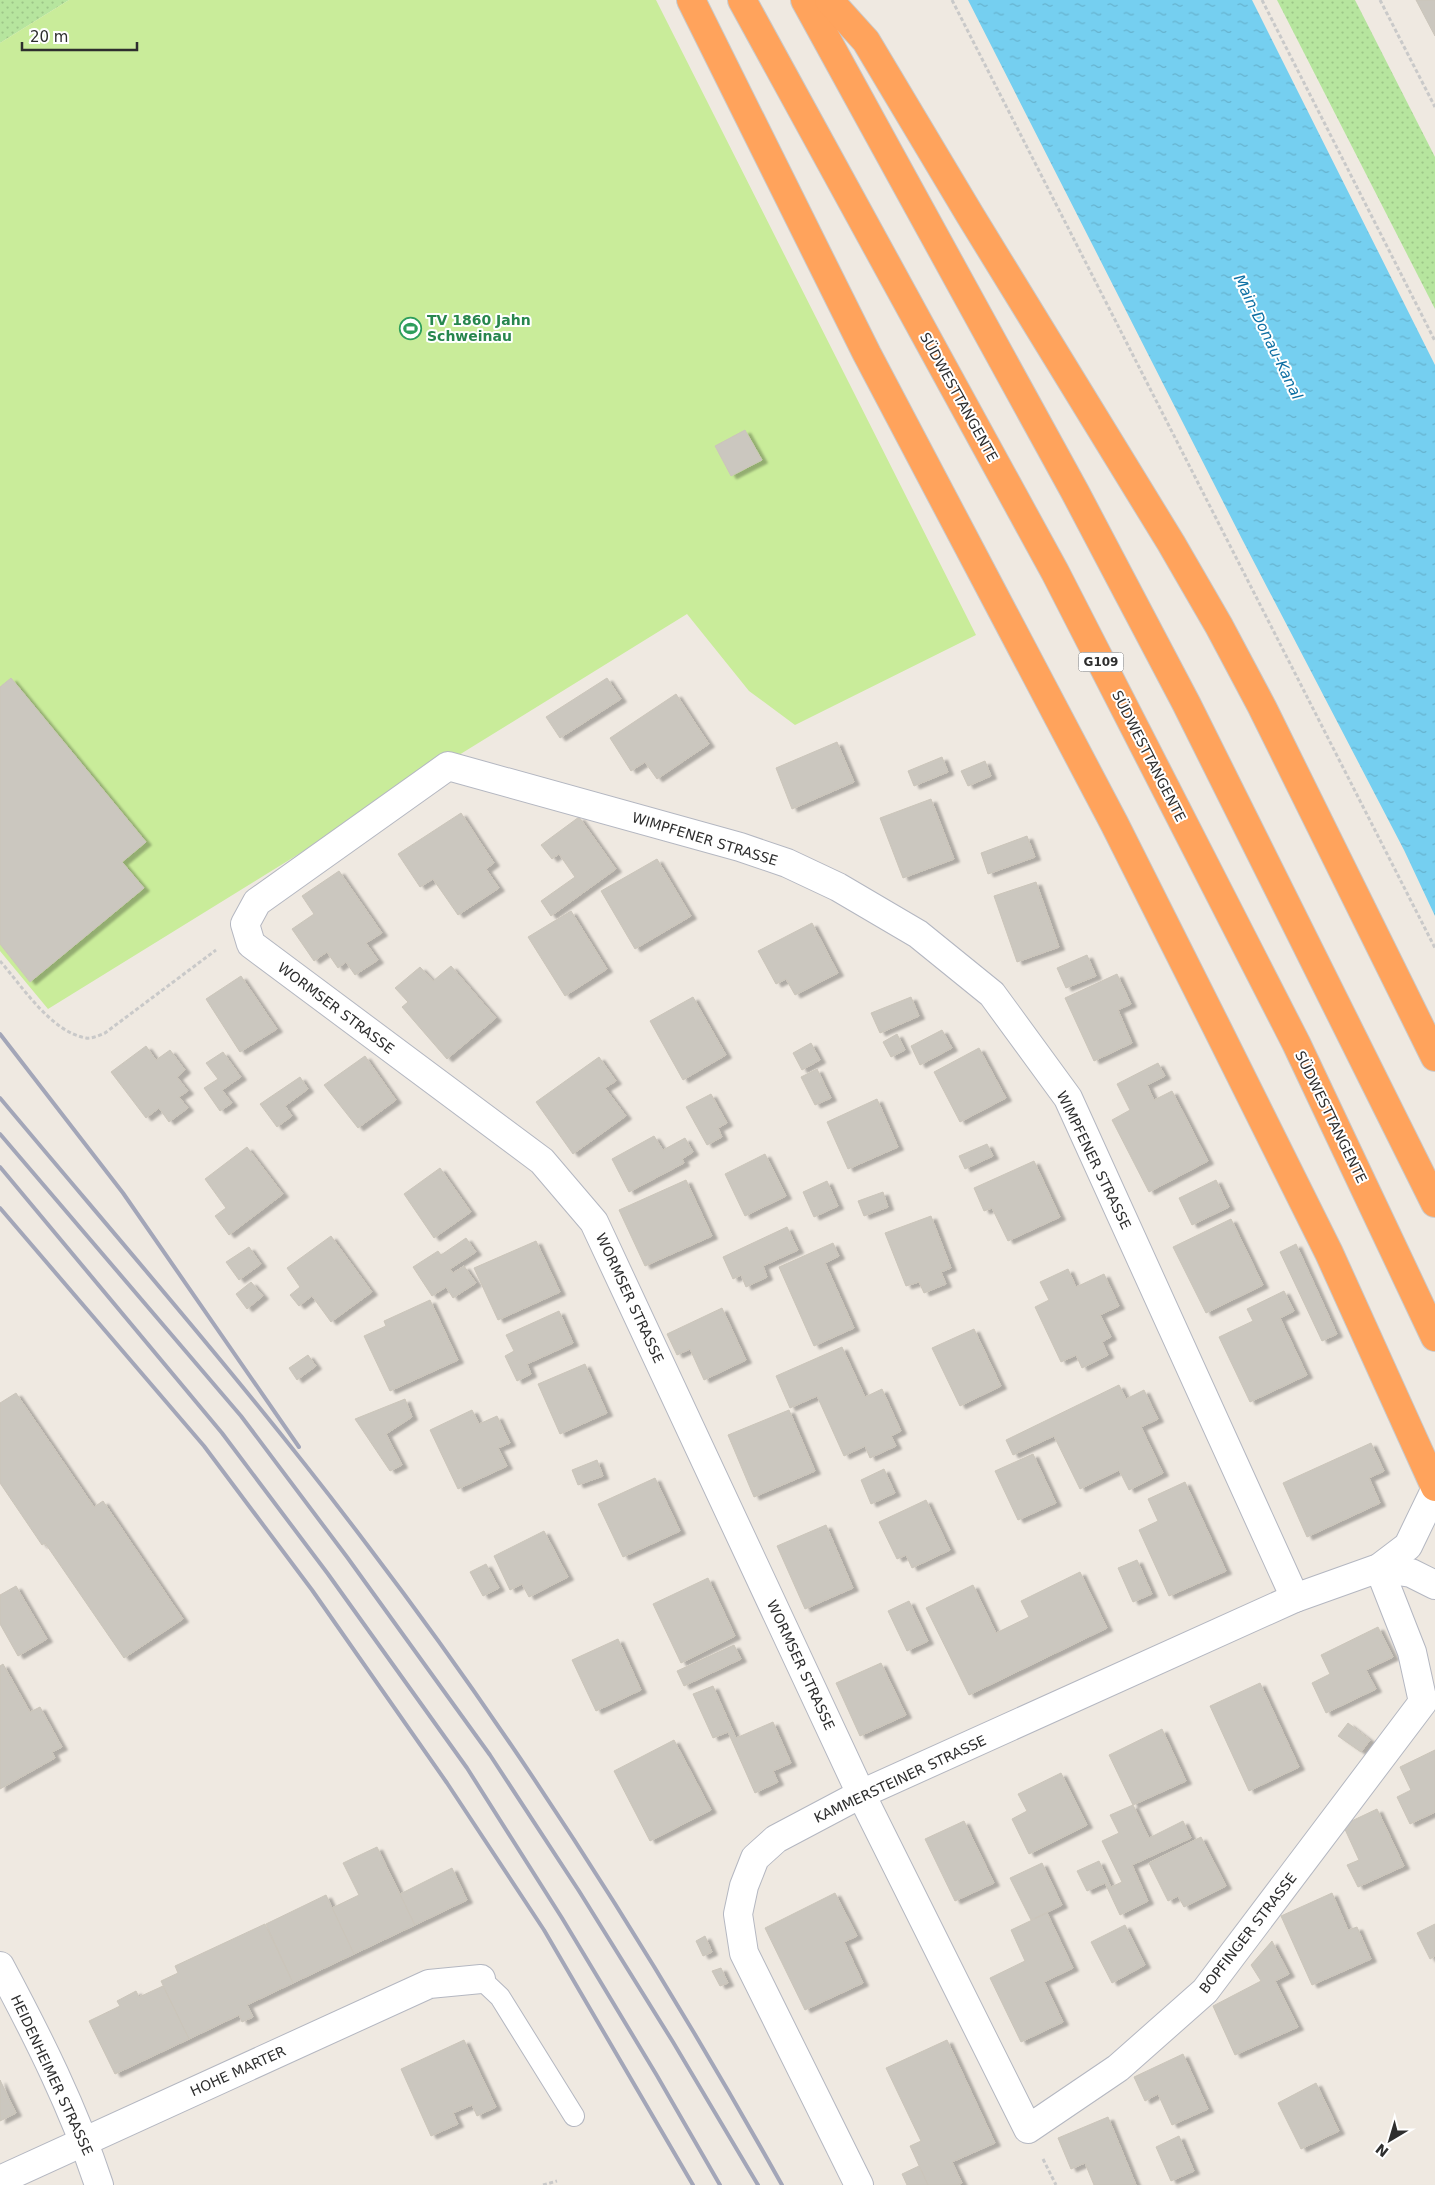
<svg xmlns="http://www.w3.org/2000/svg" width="1435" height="2185" viewBox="0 0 1435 2185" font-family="'DejaVu Sans',sans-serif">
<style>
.grass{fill:url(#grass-dots)}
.pitch{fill:#c9ec9a}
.water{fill:url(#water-ripples)}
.building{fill:#cbc7bf;stroke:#cbc5ba;filter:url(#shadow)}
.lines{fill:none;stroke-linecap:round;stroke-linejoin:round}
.lane-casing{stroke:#b4b7c1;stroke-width:22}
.street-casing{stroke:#b4b7c1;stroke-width:30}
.highway-casing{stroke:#c9c9c9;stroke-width:30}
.path{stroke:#c9c9c9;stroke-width:3;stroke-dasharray:4 2.5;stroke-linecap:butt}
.lane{stroke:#fff;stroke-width:20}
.street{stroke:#fff;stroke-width:28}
.highway{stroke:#ffa35c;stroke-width:28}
.rail{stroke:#a3a6b8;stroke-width:4}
.labels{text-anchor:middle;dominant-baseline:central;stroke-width:4;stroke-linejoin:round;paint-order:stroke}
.shield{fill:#fff;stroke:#6d6d6d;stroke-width:1}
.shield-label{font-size:12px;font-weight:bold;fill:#2e2e2e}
.leisure-label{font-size:14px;font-weight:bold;fill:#27864d;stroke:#fff;text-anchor:start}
.street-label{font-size:14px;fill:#2e2e2e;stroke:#fff}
.water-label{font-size:15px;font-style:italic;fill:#0d6fa3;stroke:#fff}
</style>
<defs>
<pattern id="grass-dots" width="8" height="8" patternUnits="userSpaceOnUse" patternTransform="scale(1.25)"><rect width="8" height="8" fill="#b6e59e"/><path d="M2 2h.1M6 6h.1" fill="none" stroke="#9dc588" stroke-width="1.8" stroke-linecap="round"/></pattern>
<pattern id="water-ripples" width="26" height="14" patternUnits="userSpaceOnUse" patternTransform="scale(1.25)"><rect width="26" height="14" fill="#75cff0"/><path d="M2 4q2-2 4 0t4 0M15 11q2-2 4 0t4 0" fill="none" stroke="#66b2ce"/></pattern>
<filter id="shadow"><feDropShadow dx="5.5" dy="3" stdDeviation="1" flood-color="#0004"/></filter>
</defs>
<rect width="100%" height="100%" fill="#efe9e1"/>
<!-- grass -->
<g class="grass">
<path d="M0 0H69L0 43Z"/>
<path d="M1277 0H1355L1435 157V309Z"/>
</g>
<!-- pitch -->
<path class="pitch" d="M69 0H656L976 635 795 725 749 691 687 614 48 1009 0 951V43Z"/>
<!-- water -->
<path class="water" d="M968 0H1252L1435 365V916L1404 850 1243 541Z"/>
<!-- building -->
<g class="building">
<path d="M1416 0H1435V36Z"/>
<path d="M745 430 762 460 731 476 715 446Z"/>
<path d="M11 678 146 842 122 862 144 888 30 982 0 944V687Z"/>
<path d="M607 678 621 699 560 738 546 717Z"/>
<path d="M676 694 709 744 657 779 645 762 631 771 610 738Z"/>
<path d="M837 742 854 782 792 809 776 768Z"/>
<path d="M942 757 948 772 914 786 908 771Z"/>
<path d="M985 761 991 776 968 786 961 771Z"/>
<path d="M931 799 954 859 903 878 880 818Z"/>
<path d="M461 813 494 863 486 869 499 888 458 915 433 879 420 887 398 854Z"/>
<path d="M579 817 616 869 551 916 541 901 575 877 559 854 552 859 541 845Z"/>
<path d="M1027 836 1035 857 988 874 981 853Z"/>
<path d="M657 859 691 916 635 949 601 891Z"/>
<path d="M339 871 382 933 366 943 378 960 355 975 346 962 338 968 327 952 314 961 292 929 314 914 302 896Z"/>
<path d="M1036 882 1059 947 1017 962 994 896Z"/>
<path d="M571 911 607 969 565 996 528 937Z"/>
<path d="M812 923 838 973 795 995 786 979 776 984 758 951Z"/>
<path d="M1087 955 1096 976 1066 988 1057 968Z"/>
<path d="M451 966 496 1018 447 1059 402 1007 408 1002 395 988 420 967 433 981Z"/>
<path d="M1117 974 1131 1004 1118 1010 1132 1043 1094 1061 1065 998Z"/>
<path d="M241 976 277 1029 240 1052 206 999Z"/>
<path d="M693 997 726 1055 683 1080 650 1021Z"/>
<path d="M911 997 919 1016 880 1033 871 1013Z"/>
<path d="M942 1030 952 1048 920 1065 911 1046Z"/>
<path d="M897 1034 905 1050 891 1057 883 1042Z"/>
<path d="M811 1043 820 1060 802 1070 793 1053Z"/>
<path d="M146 1046 156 1060 170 1050 185 1070 177 1077 188 1091 179 1097 188 1108 169 1122 159 1108 146 1118 111 1072Z"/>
<path d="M979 1048 1006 1098 960 1122 934 1072Z"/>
<path d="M223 1052 241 1077 222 1090 232 1103 220 1111 204 1088 218 1079 206 1063Z"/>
<path d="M365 1056 396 1100 358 1128 324 1085Z"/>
<path d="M599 1057 616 1081 605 1088 626 1116 573 1154 536 1102Z"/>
<path d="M1158 1063 1165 1076 1147 1085 1154 1100 1172 1091 1208 1161 1149 1192 1112 1120 1130 1110 1117 1084Z"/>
<path d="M817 1069 831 1098 815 1105 801 1077Z"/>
<path d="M300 1077 308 1089 285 1106 292 1116 277 1127 260 1104Z"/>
<path d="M711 1094 727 1123 718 1128 722 1137 707 1145 686 1107Z"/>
<path d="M877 1099 898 1147 848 1169 827 1122Z"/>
<path d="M654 1136 663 1150 685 1138 693 1152 682 1159 684 1163 629 1192 612 1159Z"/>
<path d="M987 1144 993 1156 965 1169 959 1156Z"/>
<path d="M247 1147 283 1194 229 1235 215 1216 226 1208 205 1179Z"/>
<path d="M765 1154 786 1196 745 1216 725 1174Z"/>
<path d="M1034 1161 1060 1217 1008 1241 992 1208 984 1211 974 1188Z"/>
<path d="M440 1168 471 1212 434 1238 404 1194Z"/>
<path d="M686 1180 712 1236 645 1266 619 1210Z"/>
<path d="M1216 1180 1229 1207 1192 1225 1179 1198Z"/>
<path d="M827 1181 838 1206 814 1217 803 1192Z"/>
<path d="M883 1192 888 1207 864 1216 858 1201Z"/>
<path d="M931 1216 951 1268 941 1272 946 1284 924 1293 919 1282 906 1286 885 1233Z"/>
<path d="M1231 1219 1263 1285 1206 1313 1173 1247Z"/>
<path d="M787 1227 798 1250 763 1266 767 1277 746 1287 741 1275 733 1279 723 1257Z"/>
<path d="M331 1236 372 1292 331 1322 312 1296 299 1306 290 1295 300 1287 287 1268Z"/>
<path d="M466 1238 476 1252 450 1269 453 1273 464 1266 476 1283 453 1298 446 1287 432 1296 413 1267 438 1251 441 1255Z"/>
<path d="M536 1241 560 1292 498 1320 474 1268Z"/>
<path d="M833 1243 839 1256 825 1263 854 1328 814 1346 779 1267Z"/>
<path d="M1296 1244 1337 1334 1322 1341 1280 1252Z"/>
<path d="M249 1247 261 1264 239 1280 226 1262Z"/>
<path d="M1068 1269 1076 1287 1104 1274 1119 1306 1100 1315 1111 1337 1102 1342 1108 1355 1082 1368 1076 1355 1061 1362 1035 1307 1049 1300 1040 1282Z"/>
<path d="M251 1282 263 1296 247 1309 236 1294Z"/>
<path d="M1284 1291 1294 1311 1280 1318 1307 1375 1250 1402 1219 1337 1253 1321 1247 1309Z"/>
<path d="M430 1300 458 1360 390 1391 364 1336 386 1326 384 1321Z"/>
<path d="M722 1308 746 1360 704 1380 690 1349 677 1355 667 1334Z"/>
<path d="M559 1311 573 1343 527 1364 531 1374 517 1381 505 1356 514 1351 506 1335Z"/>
<path d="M974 1329 1001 1386 960 1406 932 1348Z"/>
<path d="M842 1347 865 1397 882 1389 901 1431 891 1436 896 1446 870 1458 865 1446 844 1456 817 1396 790 1408 776 1376Z"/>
<path d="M308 1355 316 1366 297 1380 289 1368Z"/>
<path d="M585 1364 607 1413 560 1434 538 1384Z"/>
<path d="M1119 1385 1126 1399 1144 1390 1158 1419 1141 1427 1163 1473 1129 1490 1119 1470 1080 1489 1054 1436 1013 1455 1006 1440Z"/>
<path d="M16 1393 94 1507 103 1501 183 1619 124 1658 45 1543 42 1545 0 1483V1403Z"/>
<path d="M405 1399 412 1417 386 1434 402 1465 390 1471 355 1419Z"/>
<path d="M472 1410 479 1424 497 1416 510 1443 498 1448 507 1466 458 1489 430 1430Z"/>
<path d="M789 1410 815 1471 754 1497 728 1435Z"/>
<path d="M1371 1443 1384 1471 1369 1478 1380 1503 1307 1537 1283 1483Z"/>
<path d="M1033 1454 1056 1503 1018 1520 995 1471Z"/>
<path d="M597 1460 603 1476 578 1485 572 1470Z"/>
<path d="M884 1469 895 1493 871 1504 861 1480Z"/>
<path d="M655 1478 680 1531 623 1557 598 1504Z"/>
<path d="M1185 1482 1226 1571 1169 1596 1139 1530 1158 1521 1148 1499Z"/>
<path d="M926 1500 950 1550 912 1568 906 1555 897 1559 879 1522Z"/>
<path d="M826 1525 853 1588 805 1609 777 1546Z"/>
<path d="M544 1531 568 1577 529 1597 522 1584 510 1590 494 1556Z"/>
<path d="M1137 1560 1152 1594 1133 1602 1118 1568Z"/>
<path d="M486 1564 499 1588 483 1596 470 1572Z"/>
<path d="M1080 1572 1107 1628 969 1695 926 1608 973 1585 996 1633 1029 1617 1021 1601Z"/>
<path d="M708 1578 735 1636 681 1663 653 1604Z"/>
<path d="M16 1586 47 1639 18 1656 0 1624V1595Z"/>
<path d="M909 1601 928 1641 907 1651 888 1611Z"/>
<path d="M1378 1627 1393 1657 1366 1670 1376 1689 1326 1713 1312 1683 1330 1674 1321 1655Z"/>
<path d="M618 1639 641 1690 596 1711 572 1660Z"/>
<path d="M734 1645 741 1659 684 1686 677 1671Z"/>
<path d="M881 1663 906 1715 860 1736 836 1683Z"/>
<path d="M3 1664 30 1712 40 1707 62 1747 52 1752 55 1758 0 1789V1666Z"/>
<path d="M1260 1683 1299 1767 1249 1791 1210 1706Z"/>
<path d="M713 1686 736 1738 773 1722 791 1763 773 1771 778 1782 755 1793 728 1732 713 1738 693 1694Z"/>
<path d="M1348 1723 1370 1740 1361 1752 1338 1736Z"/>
<path d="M1162 1729 1186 1781 1133 1805 1149 1838 1183 1821 1191 1838 1132 1865 1148 1901 1120 1915 1105 1883 1087 1891 1077 1871 1099 1861 1111 1887 1122 1882 1102 1841 1119 1833 1110 1815 1133 1805 1109 1755Z"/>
<path d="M674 1740 711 1810 650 1841 614 1771Z"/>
<path d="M1435 1750V1812L1410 1824 1397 1797 1411 1790 1400 1767Z"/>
<path d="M1061 1773 1087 1825 1029 1854 1012 1819 1027 1811 1018 1794Z"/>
<path d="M1377 1809 1404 1866 1358 1887 1347 1865 1359 1860 1343 1825Z"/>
<path d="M964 1821 994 1883 955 1901 925 1839Z"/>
<path d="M1201 1837 1226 1886 1184 1907 1178 1896 1168 1901 1149 1863Z"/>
<path d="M377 1847 415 1925 354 1954 332 1908 359 1895 343 1863Z"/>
<path d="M1042 1863 1062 1905 1031 1920 1010 1878Z"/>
<path d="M452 1868 467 1900 415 1925 400 1894Z"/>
<path d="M835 1893 857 1936 844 1942 863 1983 805 2010 765 1928Z"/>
<path d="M1332 1893 1348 1930 1357 1927 1371 1959 1312 1985 1281 1916Z"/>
<path d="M326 1895 354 1954 293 1983 266 1924Z"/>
<path d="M1047 1913 1073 1968 1044 1982 1063 2022 1021 2042 990 1978 1025 1961 1011 1930Z"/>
<path d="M265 1924 293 1983 247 2005 253 2017 242 2022 239 2015 189 2039 161 1981 178 1973 175 1966Z"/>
<path d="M1435 1924V1956L1430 1959 1417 1933Z"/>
<path d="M1125 1925 1145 1965 1112 1983 1091 1942Z"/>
<path d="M705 1936 712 1952 703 1956 696 1941Z"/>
<path d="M1272 1941 1289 1974 1275 1981 1298 2027 1235 2055 1213 2006 1261 1981 1251 1965Z"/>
<path d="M721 1968 728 1983 720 1986 712 1971Z"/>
<path d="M163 1986 189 2039 115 2074 89 2021 120 2006 117 2001 136 1991 139 1997Z"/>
<path d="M464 2040 496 2107 477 2116 472 2105 453 2113 458 2124 431 2136 401 2069Z"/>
<path d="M947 2040 995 2143 952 2162 962 2183 957 2185H928L910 2146 921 2141 886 2068Z"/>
<path d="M1183 2054 1208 2109 1172 2125 1158 2094 1145 2101 1134 2077Z"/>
<path d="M0 2080 16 2113 0 2121Z"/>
<path d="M1316 2083 1339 2131 1301 2149 1278 2103Z"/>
<path d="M1108 2117 1136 2185H1094L1085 2163 1071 2169 1058 2138Z"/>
<path d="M1179 2136 1194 2171 1171 2181 1156 2147Z"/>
<path d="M919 2166 928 2185H907L902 2174Z"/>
</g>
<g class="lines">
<defs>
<path id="lane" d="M481 1979 500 1997 574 2116"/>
<g id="street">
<path d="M1379 1568 1411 1573 1435 1585"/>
<path d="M1295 1598 1068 1098 992 994 918 934 838 887 787 863 740 847 448 766 257 902 245 924 251 944 542 1161 594 1222 861 1794 1028 2129 1118 2068 1205 1991 1423 1702 1412 1652 1379 1568"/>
<path d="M0 1966C38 2037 74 2109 99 2185"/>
<path d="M0 2180 429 1984 481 1979"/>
<path d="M859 2185 744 1953 738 1914 744 1886 755 1858 776 1839 861 1794 1295 1598 1379 1568 1408 1546 1435 1490"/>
</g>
<g id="highway">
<path d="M691 0 867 354 1114 823 1217 1028 1329 1253 1435 1487"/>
<path d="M742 0 1055 572 1296 1043 1435 1337"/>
<path d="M805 0 1075 492 1186 703 1435 1203"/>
<path d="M829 0 866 41 970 215 1171 543 1219 626 1262 707 1435 1057"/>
</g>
</defs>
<!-- lane casing -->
<use href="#lane" class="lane-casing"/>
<!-- street casing -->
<use href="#street" class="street-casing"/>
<!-- highway casing -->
<use href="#highway" class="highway-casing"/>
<!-- path -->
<g class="path">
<path d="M952 0 1435 948"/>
<path d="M1262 0 1435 341"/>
<path d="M1380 0 1435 107"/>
<path d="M0 961C22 986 51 1032 86 1038 92 1039 100 1035 105 1033L216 950"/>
<path d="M1043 2159 1056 2185"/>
<path d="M543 2185 557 2181"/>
</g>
<!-- lane -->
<use href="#lane" class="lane"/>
<!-- street -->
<use href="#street" class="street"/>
<!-- highway -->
<use href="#highway" class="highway"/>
<!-- rail -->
<g class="rail">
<path d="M0 1034 123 1193 299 1447"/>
<path d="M0 1098C124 1246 252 1392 368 1546 522 1748 658 1964 782 2185"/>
<path d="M0 1134 241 1416 347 1557 490 1755 579 1891 673 2042 758 2185"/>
<path d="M0 1167 222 1433 328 1574 467 1768 562 1918 656 2074 720 2185"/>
<path d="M0 1208 204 1446 312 1590 447 1783 544 1930 693 2185"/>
</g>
</g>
<!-- icons -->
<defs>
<symbol id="stadium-ring" viewBox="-11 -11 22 22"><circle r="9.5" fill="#fff" stroke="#2e9e5b" stroke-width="1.5"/><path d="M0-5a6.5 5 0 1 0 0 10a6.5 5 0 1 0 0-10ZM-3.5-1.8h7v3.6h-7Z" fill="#2e9e5b"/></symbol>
</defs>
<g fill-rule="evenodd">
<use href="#stadium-ring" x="398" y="316" width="25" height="25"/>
</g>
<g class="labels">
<!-- shield labels -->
<rect class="shield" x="1078.5" y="652.5" width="45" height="19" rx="4"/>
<g class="shield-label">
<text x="1101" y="662">G109</text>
</g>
<!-- leisure labels -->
<g class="leisure-label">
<text x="427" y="320">TV 1860 Jahn<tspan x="427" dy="16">Schweinau</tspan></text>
</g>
<!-- street labels -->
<g class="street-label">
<text transform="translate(959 397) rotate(61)">SÜDWESTTANGENTE</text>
<text transform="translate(1149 756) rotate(63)">SÜDWESTTANGENTE</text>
<text transform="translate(705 839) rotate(17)">WIMPFENER STRASSE</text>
<text transform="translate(336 1008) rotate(37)">WORMSER STRASSE</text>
<text transform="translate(1331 1117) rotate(64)">SÜDWESTTANGENTE</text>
<text transform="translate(1094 1160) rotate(64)">WIMPFENER STRASSE</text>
<text transform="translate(630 1298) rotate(65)">WORMSER STRASSE</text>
<text transform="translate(801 1665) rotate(65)">WORMSER STRASSE</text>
<text transform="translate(900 1779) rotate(-25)">KAMMERSTEINER STRASSE</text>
<text transform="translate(1248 1933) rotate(-52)">BOPFINGER STRASSE</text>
<text transform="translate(238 2071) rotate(-24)">HOHE MARTER</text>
<text transform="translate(52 2075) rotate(65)">HEIDENHEIMER STRASSE</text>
</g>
<!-- water labels -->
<g class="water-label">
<text transform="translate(1268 337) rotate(64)">Main-Donau-Kanal</text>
</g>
</g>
<!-- north arrow -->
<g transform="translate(1390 2140) rotate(218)" stroke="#ffffff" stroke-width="4" paint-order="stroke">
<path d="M0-4L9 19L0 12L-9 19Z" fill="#2e2e2e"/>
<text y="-8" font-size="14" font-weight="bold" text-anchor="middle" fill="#2e2e2e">N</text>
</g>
<!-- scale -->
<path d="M22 42v8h115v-8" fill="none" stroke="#2e2e2e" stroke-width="2.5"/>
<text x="30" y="42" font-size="15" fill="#2e2e2e" stroke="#ffffff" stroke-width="4" paint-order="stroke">20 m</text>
</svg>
